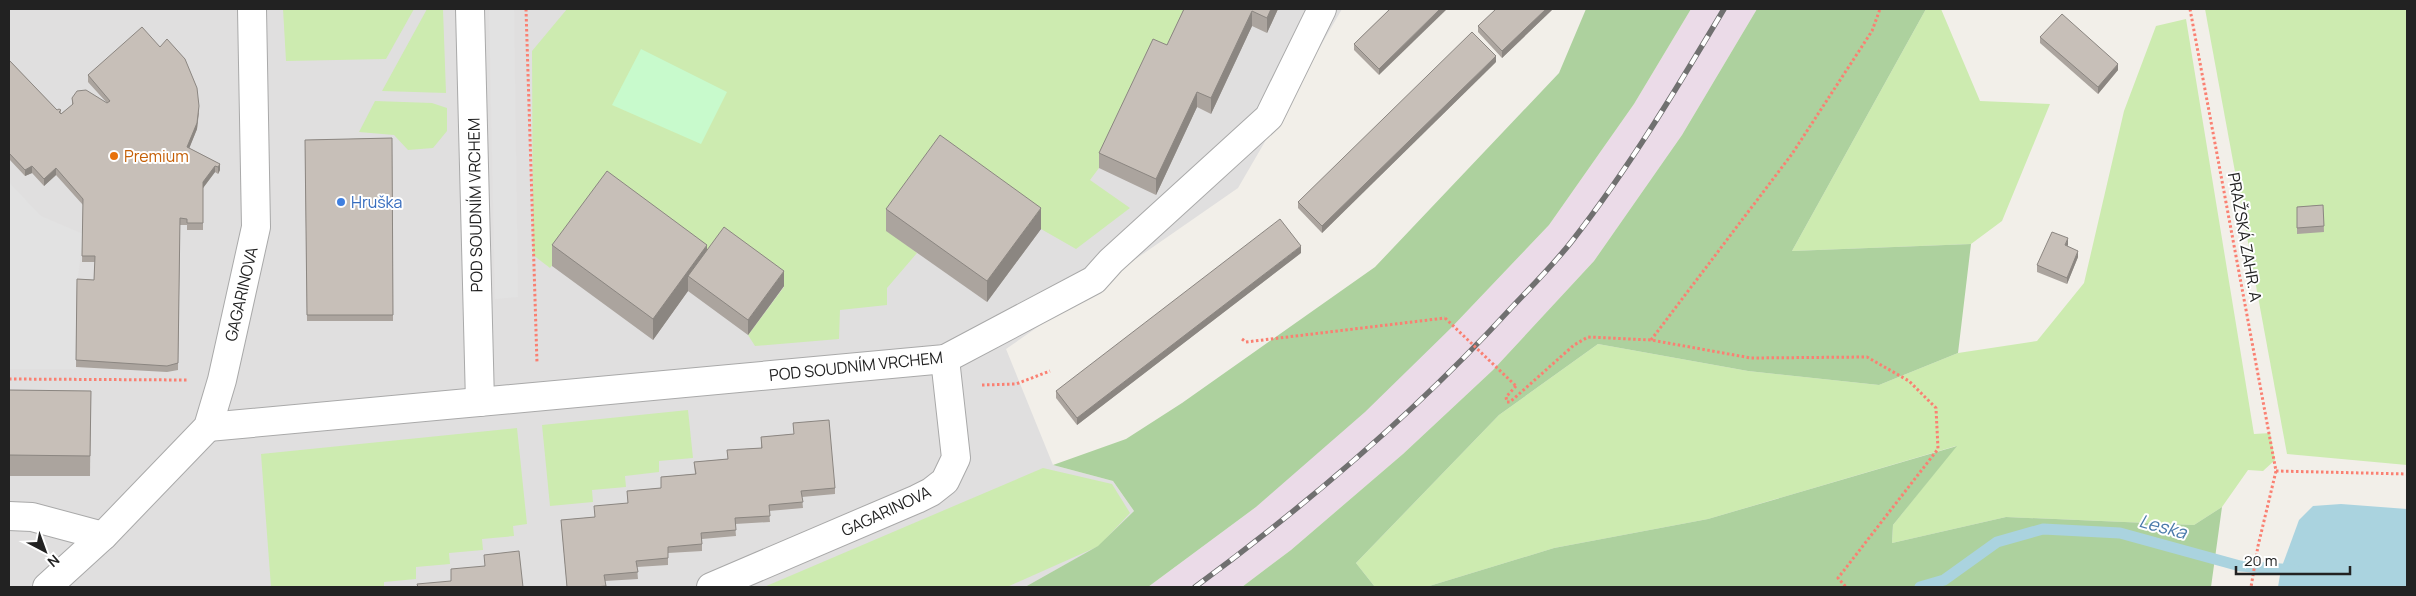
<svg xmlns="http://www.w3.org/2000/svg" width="2416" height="596" viewBox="0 0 2416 596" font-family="Manrope,sans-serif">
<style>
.residential{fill:#e0dfdf}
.industrial{fill:#ebdbe8}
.grass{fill:#cdebb0}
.forest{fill:#add19e}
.park{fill:#c8facc}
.parking{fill:#e2e2e2}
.water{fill:#aad3df}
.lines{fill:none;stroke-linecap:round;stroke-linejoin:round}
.stream{stroke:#aad3df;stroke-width:11}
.street-casing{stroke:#a9a9a9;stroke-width:30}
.path{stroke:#fa8072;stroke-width:3;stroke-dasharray:2.5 2.5;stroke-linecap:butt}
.street{stroke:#fff;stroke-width:28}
.rail-casing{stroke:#707070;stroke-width:5.5}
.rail{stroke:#fff;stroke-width:4;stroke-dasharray:11;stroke-linecap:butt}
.path-bridge{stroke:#fa8072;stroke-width:3;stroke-dasharray:2.5 2.5;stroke-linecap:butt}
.wall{fill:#aba49e}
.shaded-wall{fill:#8b8681}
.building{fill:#c7bfb8;stroke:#8b8681}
.food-dot{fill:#e8710a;stroke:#fff;stroke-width:2}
.shop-dot{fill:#3f7fe0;stroke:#fff;stroke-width:2}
.labels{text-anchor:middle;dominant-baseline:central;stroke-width:4;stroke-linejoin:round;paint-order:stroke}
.food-label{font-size:16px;fill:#c56008;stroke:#fff;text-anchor:start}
.shop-label{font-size:16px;fill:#366cbe;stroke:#fff;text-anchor:start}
.street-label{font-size:16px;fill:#222;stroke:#fff}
.water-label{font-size:18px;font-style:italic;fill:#4a7aab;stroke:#fff}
</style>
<rect width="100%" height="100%" fill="#f2efe9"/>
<!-- residential -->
<path class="residential" d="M9 9H1342L1238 188 1006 349 1053 465 1113 481 1134 511 1099 546 1025 587H9Z"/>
<!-- industrial -->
<path class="industrial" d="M1691 9H1757L1682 135 1594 261 1493 370 1403 454 1291 550 1242 587H1148L1256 507 1451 328 1549 225 1634 104Z"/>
<!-- grass -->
<g class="grass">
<path d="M283 9H414L386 59 286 61Z"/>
<path d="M427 9H443L446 93 382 91Z"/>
<path d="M567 9H1192L1099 168 1090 180 1130 208 1076 249 1041 229 887 230 917 253 887 288V305L840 310 839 339 755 346 748 335 784 287 707 266 607 192 550 268 533 255 532 51Z"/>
<path d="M1926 9H1941L1980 101 2050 104 2002 221 1971 244 1792 251Z"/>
<path d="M2205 9H2407V465L2287 454Z"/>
<path d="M2186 19 2254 434 2270 433 2275 460 2263 471 2248 470 2222 507 2194 525 2006 517 1892 543 1893 525 1956 446 1708 519 1554 548 1426 587H1375L1356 563 1499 415 1598 344 1748 371 1879 385 1958 353 2037 341 2084 283 2124 111 2156 26Z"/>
<path d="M375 101 432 103 447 108V131L433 148 408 150 394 135 359 132Z"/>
<path d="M688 410 693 458 659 461V472L625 476 626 487 592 490 593 502 550 506 542 425Z"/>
<path d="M517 428 527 524 513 526 514 536 482 539 483 550 449 553 450 564 416 567V579L384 582V587H271L261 454Z"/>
<path d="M1043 468 1112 484 1130 513 1099 546 1007 587H764Z"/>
</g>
<!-- forest -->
<g class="forest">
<path d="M1586 9H1691L1634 104 1549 225 1451 328 1365 412 1256 507 1148 587H1025L1098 546 1134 511 1113 481 1053 465 1126 439 1182 403 1375 267 1559 73Z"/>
<path d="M1757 9H1926L1792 251 1971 244 1958 353 1879 385 1748 371 1598 344 1499 415 1356 563 1375 587H1242L1291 550 1403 454 1493 370 1594 261 1682 135Z"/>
<path d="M1957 446 1893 525 1892 543 2006 517 2194 525 2222 507 2211 587H1426L1554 548 1708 519Z"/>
</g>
<!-- park -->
<path class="park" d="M641 49 727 92 701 144 612 105Z"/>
<!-- parking -->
<g class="parking">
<path d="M489 9H514L518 297 495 299Z"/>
<path d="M9 182 41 216 83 234 77 286 76 369H9Z"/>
</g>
<!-- water -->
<path class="water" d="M2341 504 2407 509V587H2278L2281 569 2299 520 2313 506Z"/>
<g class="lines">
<!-- stream -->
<path class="stream" d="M1920 587 1944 580 1997 542 2043 529 2120 533 2240 566 2295 570"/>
<defs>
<g id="street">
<path d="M470 9 480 402"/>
<path d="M208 427 945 359 1094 280 1111 261 1269 117 1322 9"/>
<path d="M9 516 32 517 103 536"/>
<path d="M47 587 103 536 208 427 222 380 256 227 252 9"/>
<path d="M711 587 917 499 931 492 945 481 956 458 945 359"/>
</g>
</defs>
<!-- street casing -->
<use href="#street" class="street-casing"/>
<!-- path -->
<g class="path">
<path d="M526 9 537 363"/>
<path d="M2190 9 2276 471 2258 546 2251 587"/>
<path d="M1242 339 1246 342 1445 318"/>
<path d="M1651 340 1792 154 1872 31 1880 9"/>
<path d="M9 379 188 380"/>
<path d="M982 385 1016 384 1050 371"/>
<path d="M1516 386 1506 397 1507 402H1510L1574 345 1588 337 1651 340 1751 358 1867 357 1909 381 1936 408 1938 449 1838 578 1846 587"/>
<path d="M2276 471 2407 474"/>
</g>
<!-- street -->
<use href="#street" class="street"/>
<defs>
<path id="rail" d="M1195 587C1309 503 1418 410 1513 306 1533 285 1554 264 1572 241 1629 168 1677 88 1724 9"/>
</defs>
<!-- rail casing -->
<use href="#rail" class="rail-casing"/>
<!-- rail -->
<use href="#rail" class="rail"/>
<!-- path-bridge -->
<path class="path-bridge" d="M1445 318 1516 386"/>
</g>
<!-- wall -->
<g class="wall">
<path d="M1184 9H1278L1267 33 1252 26 1211 114 1197 107 1156 195 1099 168V153L1167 45Z"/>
<path d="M1390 9 1379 75 1354 50V44Z"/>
<path d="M1553 9 1502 58 1478 32V26Z"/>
<path d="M2040 37 2118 70 2098 94 2040 43Z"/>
<path d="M9 60 57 110H61V114L72 105V98L107 103 88 82V75L199 113 197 129 189 148 220 164V170L218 174 215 172 203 188V230H187V225H180L178 370 167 372 76 367 77 279 94 280 95 262H82L83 205 56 175 44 186 32 173 25 176 9 159Z"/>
<path d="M1496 62 1322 233 1298 208V202Z"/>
<path d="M392 138 393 321H307L305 140Z"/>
<path d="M2323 205 2324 232 2297 234V207Z"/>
<path d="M886 209 1041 229 987 302 886 231Z"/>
<path d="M552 245 707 251 784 286 748 335 688 291 653 340 552 266Z"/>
<path d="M2068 245 2067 246 2078 257 2067 284 2037 272V265Z"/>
<path d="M1301 253 1077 425 1056 398V391Z"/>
<path d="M9 390 91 391 90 476H9Z"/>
<path d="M793 423 835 488V494L802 497 803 508 769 511 770 522 735 524 736 536 702 539V551L668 553V565L637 567 638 579 605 581 606 587H567L561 520 595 517 628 503 627 491 661 488V477L695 474 694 462 728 459 727 450 761 448V437L794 434Z"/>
</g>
<!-- shaded-wall -->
<g class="shaded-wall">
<path d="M1271 9H1278L1267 33V18Z"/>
<path d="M1440 9H1447L1379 75V69Z"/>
<path d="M1546 9H1553L1502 58V51Z"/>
<path d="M1252 11V26L1211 114V98Z"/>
<path d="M1496 56V62L1322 233V226Z"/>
<path d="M2118 64V70L2098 94V87Z"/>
<path d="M1197 92V107L1156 195V179Z"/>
<path d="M199 106 197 129 187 154V147Z"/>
<path d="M220 164V170L218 174V167Z"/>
<path d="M32 166V173L25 176V170Z"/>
<path d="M215 166V172L203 188V230V182Z"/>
<path d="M56 168V175L44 186V179Z"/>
<path d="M1041 208V229L987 302V281Z"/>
<path d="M2068 238V245L2065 252V245Z"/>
<path d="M707 245V266L688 276V291L653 340V319Z"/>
<path d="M1301 246V253L1077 425V418Z"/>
<path d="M2078 251V257L2067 284V278Z"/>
<path d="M784 271V286L748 335V320Z"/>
</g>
<!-- building -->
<g class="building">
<path d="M1184 9H1271L1267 18 1252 11 1211 98 1197 92 1156 179 1099 153 1153 39 1167 45Z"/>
<path d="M1390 9H1440L1379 69 1354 44Z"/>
<path d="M1496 9H1546L1502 51 1478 26Z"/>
<path d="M2062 14 2118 64 2098 87 2040 37Z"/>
<path d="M142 27 160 47 167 39 185 59 197 88 199 106 197 123 187 147 220 164 218 167 215 166 203 182V223H187V219L180 218 178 363 167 366 76 360 77 279 94 280 95 256H82L83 199 56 168 44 179 32 166 25 170 9 153V60L57 110 59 109 61 110 59 112 61 114 73 104 72 98 77 91 86 90 107 103 110 101 88 75Z"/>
<path d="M1472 32 1496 56 1322 226 1298 202Z"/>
<path d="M940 135 1041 208 987 281 886 209Z"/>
<path d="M392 138 393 315H307L305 140Z"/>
<path d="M607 171 707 245 653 319 552 245Z"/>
<path d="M2323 205 2324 226 2297 228V207Z"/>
<path d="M1280 219 1301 246 1077 418 1056 391Z"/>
<path d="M724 227 784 271 748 320 688 276Z"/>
<path d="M2052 232 2068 238 2065 245 2078 251 2067 278 2037 265Z"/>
<path d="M9 390 91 391 90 456 9 455Z"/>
<path d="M829 420 835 488 801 491 803 502 769 505 770 516 735 518 736 530 701 533 702 544 668 547V558L636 561 638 572 604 575 606 586 595 587H567L561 520 595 517 594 506 628 503 627 491 661 488V477L696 474 694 462 728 459 727 450 762 448 761 437 794 434 793 423Z"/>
<path d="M519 551 523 587H418L417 584 451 581V569L485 566 484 555Z"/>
</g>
<!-- markers -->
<circle class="food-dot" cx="114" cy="156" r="5"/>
<circle class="shop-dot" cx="341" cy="202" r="5"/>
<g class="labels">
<!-- food labels -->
<g class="food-label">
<text x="124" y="156">Premium</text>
</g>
<!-- shop labels -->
<g class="shop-label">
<text x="351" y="202">Hruška</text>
</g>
<!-- street labels -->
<g class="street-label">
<text transform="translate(475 205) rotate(-91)">POD SOUDNÍM VRCHEM</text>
<text transform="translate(2245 237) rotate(80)">PRAŽSKÁ ZAHR. A</text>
<text transform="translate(241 294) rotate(-77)">GAGARINOVA</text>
<text transform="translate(856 366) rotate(-6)">POD SOUDNÍM VRCHEM</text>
<text transform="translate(886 511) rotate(-25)">GAGARINOVA</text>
</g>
<!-- water labels -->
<g class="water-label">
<text transform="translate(2163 526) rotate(15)">Leska</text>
</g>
</g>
<!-- border -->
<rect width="2416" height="596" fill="none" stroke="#222222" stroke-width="20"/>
<!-- north arrow -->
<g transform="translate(45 551) rotate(139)" stroke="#ffffff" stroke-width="4" paint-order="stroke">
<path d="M0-4L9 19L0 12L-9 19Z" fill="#222222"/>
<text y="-8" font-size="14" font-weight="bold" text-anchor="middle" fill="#222222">N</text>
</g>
<!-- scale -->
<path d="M2236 566v8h114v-8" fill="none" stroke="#222222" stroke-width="2.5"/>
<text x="2244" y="566" font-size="15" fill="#222222" stroke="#ffffff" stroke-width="4" paint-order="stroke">20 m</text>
</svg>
